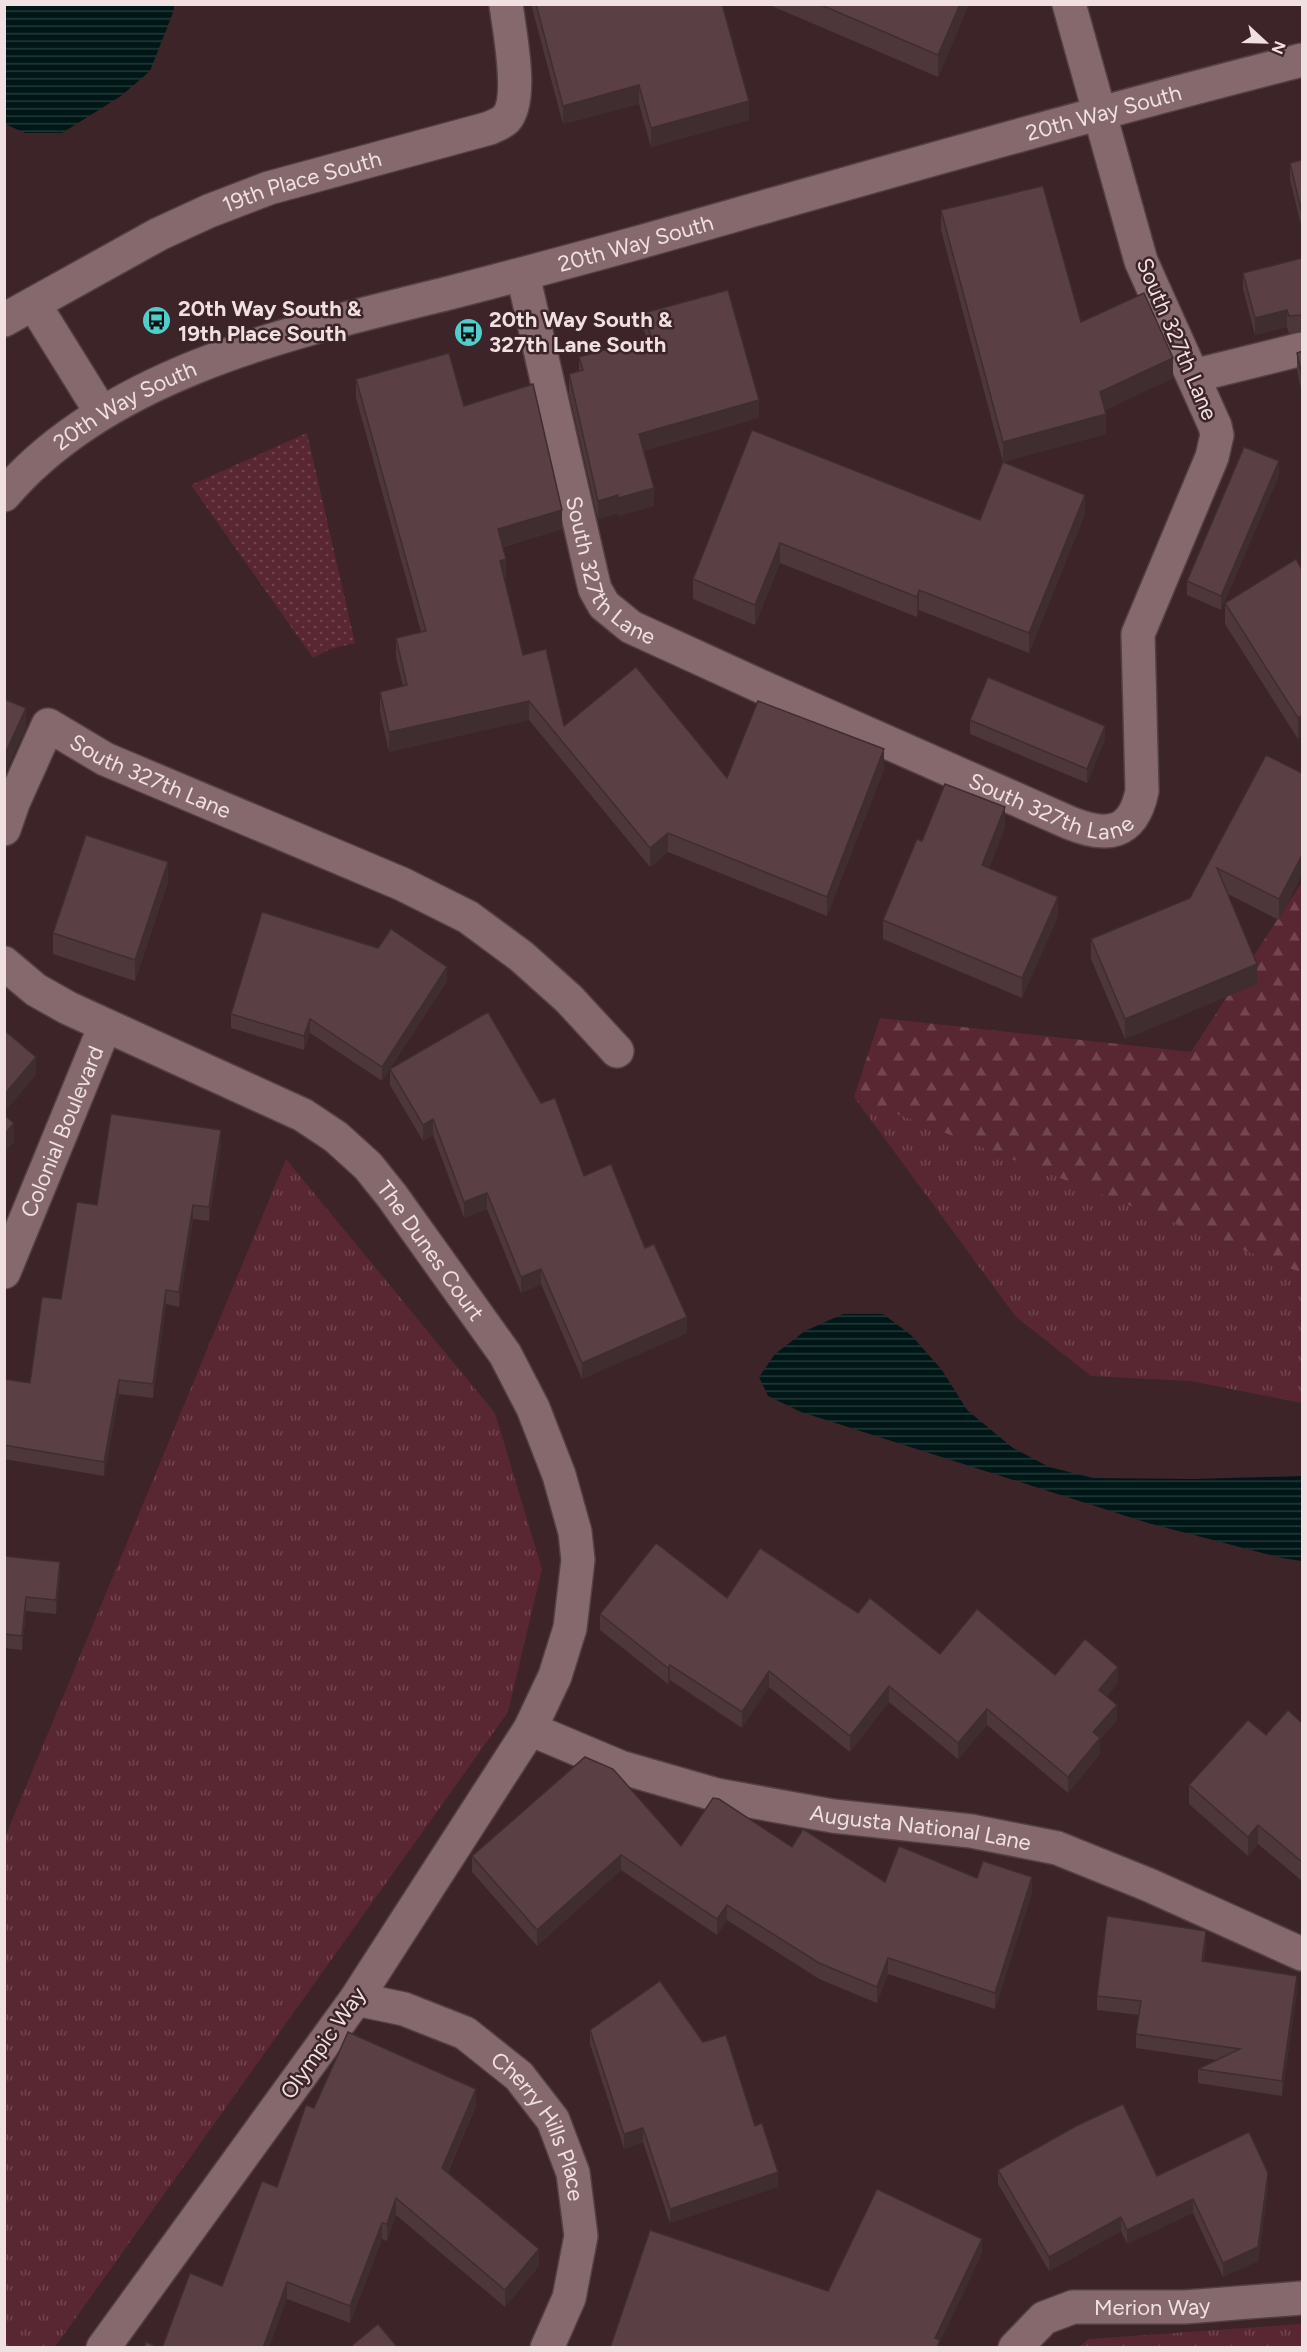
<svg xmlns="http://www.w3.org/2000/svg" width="1307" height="2352" viewBox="0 0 1307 2352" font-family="Figtree,sans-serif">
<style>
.grass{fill:url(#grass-tufts)}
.forest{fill:url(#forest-firs)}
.park{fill:url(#park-dots)}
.water{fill:url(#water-rules)}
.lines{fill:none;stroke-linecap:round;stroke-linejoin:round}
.street-casing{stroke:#534043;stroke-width:36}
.secondary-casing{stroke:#534043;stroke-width:36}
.street{stroke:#85696d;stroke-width:33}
.secondary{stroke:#85696d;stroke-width:33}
.wall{fill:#4d373a}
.shaded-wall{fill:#3f2d30}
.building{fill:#5a4044;stroke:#3f2d30;stroke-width:1.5}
.labels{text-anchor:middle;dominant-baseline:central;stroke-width:5;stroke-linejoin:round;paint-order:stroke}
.street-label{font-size:22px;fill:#f0e0e2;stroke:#3c2428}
.poi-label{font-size:22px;font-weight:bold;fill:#f0e0e2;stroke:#3c2428;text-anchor:start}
</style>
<defs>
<pattern id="grass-tufts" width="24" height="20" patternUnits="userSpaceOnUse" patternTransform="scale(1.5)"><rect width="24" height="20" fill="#592732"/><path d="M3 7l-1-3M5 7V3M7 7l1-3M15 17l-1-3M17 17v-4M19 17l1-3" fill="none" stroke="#71464f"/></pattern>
<pattern id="forest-firs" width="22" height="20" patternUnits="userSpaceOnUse" patternTransform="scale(1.5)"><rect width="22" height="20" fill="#592732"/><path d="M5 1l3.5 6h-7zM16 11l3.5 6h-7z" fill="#71464f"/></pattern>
<pattern id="park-dots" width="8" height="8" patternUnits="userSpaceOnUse" patternTransform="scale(1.5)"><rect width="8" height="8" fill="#592732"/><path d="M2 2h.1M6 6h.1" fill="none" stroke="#71464f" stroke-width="1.8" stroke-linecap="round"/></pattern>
<pattern id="water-rules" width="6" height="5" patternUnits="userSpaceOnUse" patternTransform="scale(1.5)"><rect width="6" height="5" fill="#001717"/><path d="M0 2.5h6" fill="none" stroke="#263838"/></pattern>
</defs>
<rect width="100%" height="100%" fill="#3c2428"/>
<!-- grass -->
<g class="grass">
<path d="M854 1097 1302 1268V1403L1190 1381 1091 1376 1016 1317Z"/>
<path d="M286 1159 495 1413 542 1569 508 1712 55 2347H5V1837Z"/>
<path d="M1302 2324V2347H1078L1089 2339Z"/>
</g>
<!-- forest -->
<path class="forest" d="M1302 882V1273L854 1097 880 1018 1191 1052Z"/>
<!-- park -->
<path class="park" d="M307 433 355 643 330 649 313 658 191 485Z"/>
<!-- water -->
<g class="water">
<path d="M5 4H174V10L150 71 121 96 62 133H25L5 124Z"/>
<path d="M843 1314H883L911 1335 942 1370 967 1410 1013 1448 1049 1467 1093 1478 1194 1479 1302 1476V1561L1282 1558 1148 1523 801 1412 768 1396 759 1377 775 1354 805 1331Z"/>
</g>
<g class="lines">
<defs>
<g id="street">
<path id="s1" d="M523 275 592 577 595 589 604 605 631 627 760 686 1070 823C1107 838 1133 835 1142 791L1138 634 1212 457 1217 435 1215 426 1141 261 1069 4"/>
<path d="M34 304 101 412"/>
<path id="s2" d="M4 320 159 234 209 211 269 188 490 128C496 125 502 123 506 119 524 99 509 30 506 4"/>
<path d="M1193 376 1302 349"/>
<path id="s3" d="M4 829 13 803 48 725 105 759 402 884 468 917 521 956 569 999 617 1051"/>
<path id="s4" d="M4 963 36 990 68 1008 303 1115 336 1137 368 1166 392 1196 505 1354 533 1408 559 1475 575 1532 578 1560 570 1628 555 1676 530 1729 356 1999 103 2348"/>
<path id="s5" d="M4 1272 105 1026"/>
<path id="s6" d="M530 1729 620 1767 717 1795 833 1816 971 1831 1057 1848 1149 1885 1302 1954"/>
<path id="s7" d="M356 1999 404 2009 465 2033 519 2076 553 2120 573 2173 581 2236 569 2298 547 2348"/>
<path id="s8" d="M1015 2348 1044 2318 1073 2307H1185L1302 2298"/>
</g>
<g id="secondary">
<path id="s9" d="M4 495C109 372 295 331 445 294 508 278 571 261 633 244 856 181 1078 117 1302 60"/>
</g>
</defs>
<!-- street casing -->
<use href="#street" class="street-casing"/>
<!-- secondary casing -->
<use href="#secondary" class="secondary-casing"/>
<!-- street -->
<use href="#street" class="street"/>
<!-- secondary -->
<use href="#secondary" class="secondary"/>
</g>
<!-- wall -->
<g class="wall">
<path d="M531 4H722L749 120 651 147 639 104 563 124Z"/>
<path d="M767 4H969L938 77Z"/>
<path d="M1302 160V229L1290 180V163Z"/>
<path d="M941 210 1081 322 1173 378 1105 410 1106 434 1003 462 1085 514 1029 653 919 610 917 617 780 563 755 625 693 599V579L752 430 980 520 1003 462 941 230Z"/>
<path d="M1302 258V332L1289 333 1287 327 1255 335 1243 289V273Z"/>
<path d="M644 313 759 418 643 451 654 506 618 516V513L598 519 569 393V374L579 371V357L647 339 644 331Z"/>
<path d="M1302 351V394L1297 370V353Z"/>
<path d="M356 379 464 406 562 529 503 547 506 578 504 579 523 655 564 726 727 778 884 769 827 916 668 852 650 867 529 720 389 752 380 712V692L403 686 396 657V638L421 632 356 398Z"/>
<path d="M1279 475 1221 610 1187 595V581Z"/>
<path d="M1302 570 1298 739 1225 624V603Z"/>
<path d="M970 720 1105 740 1087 783 970 734Z"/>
<path d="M1302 773 1279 920 1228 894 1257 984 1125 1039 1091 959V939L1190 898Z"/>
<path d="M1005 827 989 868 1058 916 1022 998 883 939V920L922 841Z"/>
<path d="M168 882 135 981 53 954V933Z"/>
<path d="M447 981 382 1081 310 1033 304 1050 231 1028V1014Z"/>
<path d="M390 1069 584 1176 645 1248 687 1333 582 1379 541 1284 521 1293 487 1209 464 1218 433 1135 423 1141 390 1085Z"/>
<path d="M221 1145 209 1221 193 1219 179 1307 166 1304 153 1398 119 1394 104 1476 4 1459V1379L30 1383 97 1205Z"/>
<path d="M4 1556 60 1576 56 1614 26 1611 22 1650 4 1648Z"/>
<path d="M727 1598 858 1613 940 1654 1055 1675 1118 1683 1107 1696 1117 1720 1100 1739V1754L1068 1793 987 1725 958 1759 889 1702 850 1752 769 1687 742 1728 670 1680 668 1684 600 1630V1614Z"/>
<path d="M1302 1723V1881L1258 1844 1248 1856 1189 1804V1785L1266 1735Z"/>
<path d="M681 1846 792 1847 885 1882 977 1878 1032 1893 995 2009 888 1974 877 2003 819 1979 727 1920 717 1935 621 1870 537 1946 472 1872V1856Z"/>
<path d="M1206 1945 1204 1961 1297 1990 1282 2096 1198 2083V2069L1217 2060 1136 2048V2034L1139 2015 1097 2010V1996Z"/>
<path d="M590 2030 755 2126 778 2187 670 2223 643 2142 624 2149 590 2044Z"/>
<path d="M476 2106 448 2172 539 2266 505 2307 396 2215 387 2241 382 2239 350 2323 287 2299 222 2286 277 2187 314 2108Z"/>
<path d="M998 2170 1157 2176 1268 2187 1258 2261 1223 2277 1193 2213 1127 2244 1121 2231 1049 2271 998 2184Z"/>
</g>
<!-- shaded-wall -->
<g class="shaded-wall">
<path d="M960 4H969L938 77V55Z"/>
<path d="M639 85V104L563 124V106Z"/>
<path d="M749 101V120L651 147V128Z"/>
<path d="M1287 310V327L1255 335V318Z"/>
<path d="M1173 358V378L1100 412V392Z"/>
<path d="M759 400V418L639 452V434Z"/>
<path d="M1106 414V434L1003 462V442Z"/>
<path d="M1279 461V475L1221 610V596Z"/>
<path d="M654 488V506L618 516V498Z"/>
<path d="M618 495V513L598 519V501Z"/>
<path d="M1085 495V514L1029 653V633Z"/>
<path d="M562 510V529L498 548V529Z"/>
<path d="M780 543V563L755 625V605Z"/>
<path d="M506 559V578L500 580V561Z"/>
<path d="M919 590V610L917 617V597Z"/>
<path d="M529 701V720L389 752V732Z"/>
<path d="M26 708V728L4 776V756Z"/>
<path d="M1302 715V736L1298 739V718Z"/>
<path d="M1105 726V740L1087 783V769Z"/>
<path d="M884 749V769L827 916V897Z"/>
<path d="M1005 807V827L982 884V865Z"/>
<path d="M668 833V852L650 867V848Z"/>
<path d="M1302 855V875L1279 920V899Z"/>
<path d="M168 862V882L135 981V960Z"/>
<path d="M1058 897V916L1022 998V978Z"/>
<path d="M1257 964V984L1125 1039V1019Z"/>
<path d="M447 967V981L382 1081V1067Z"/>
<path d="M310 1019V1033L304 1050V1036Z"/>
<path d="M36 1057V1075L4 1113V1095Z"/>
<path d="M433 1119V1135L423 1141V1125Z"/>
<path d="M14 1123V1142L4 1153V1135Z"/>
<path d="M221 1130V1145L209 1221V1207Z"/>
<path d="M487 1193V1209L464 1218V1202Z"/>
<path d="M193 1205V1219L179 1307V1292Z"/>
<path d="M541 1269V1284L521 1293V1277Z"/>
<path d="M166 1290V1304L153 1398V1384Z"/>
<path d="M687 1317V1333L582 1379V1363Z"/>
<path d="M119 1380V1394L104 1476V1462Z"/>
<path d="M60 1562V1576L56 1614V1600Z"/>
<path d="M26 1597V1611L22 1650V1636Z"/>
<path d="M670 1665V1680L668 1684V1668Z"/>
<path d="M1118 1667V1683L1099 1705V1690Z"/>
<path d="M769 1671V1687L742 1728V1712Z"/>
<path d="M889 1686V1702L850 1752V1736Z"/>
<path d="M1117 1705V1720L1100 1739V1754L1068 1793V1777L1093 1732Z"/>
<path d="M987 1709V1725L958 1759V1743Z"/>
<path d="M1258 1825V1844L1248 1856V1837Z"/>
<path d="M621 1855V1870L537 1946V1930Z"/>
<path d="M1032 1877V1893L995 2009V1993Z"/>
<path d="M727 1905V1920L717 1935V1919Z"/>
<path d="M1206 1931V1945L1202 1975V1961Z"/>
<path d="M888 1958V1974L877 2003V1987Z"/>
<path d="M1297 1976V1990L1282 2096V2081Z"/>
<path d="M476 2089V2106L442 2184V2168Z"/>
<path d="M643 2128V2142L624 2149V2134Z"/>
<path d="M778 2172V2187L670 2223V2209Z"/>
<path d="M1268 2173V2187L1258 2261 1223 2277V2263Z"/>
<path d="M396 2198V2215L387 2241V2224Z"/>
<path d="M1193 2199V2213L1127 2244V2230Z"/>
<path d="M1121 2217V2231L1049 2271V2257Z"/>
<path d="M382 2223V2239L350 2323V2306Z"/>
<path d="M982 2239V2254L940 2342V2348H935V2338Z"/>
<path d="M539 2249V2266L505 2307V2290Z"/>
<path d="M287 2282V2299L269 2348H263Z"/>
</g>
<!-- building -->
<g class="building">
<path d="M536 4H722L749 101 651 128 639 85 563 106Z"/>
<path d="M819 4H960L938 55Z"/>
<path d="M1302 160V213L1290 163Z"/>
<path d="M1043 186 1081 322 1144 293 1173 358 1100 392 1106 414 1003 442 941 210Z"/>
<path d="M1302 258V315L1289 316 1287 310 1255 318 1243 273Z"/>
<path d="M728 290 759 400 639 434 654 488 618 498V495L598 501 569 374 583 370 579 357 651 337 644 313Z"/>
<path d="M1302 351V377L1297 353Z"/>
<path d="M449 353 464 406 533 384 562 510 498 529 506 559 500 561 523 655 546 649 564 726 636 667 727 778 758 701 884 749 827 897 668 833 650 848 529 701 389 732 380 692 407 685 396 638 426 631 356 379Z"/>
<path d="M752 430 980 520 1003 462 1085 495 1029 633 919 590 917 597 780 543 755 605 693 579Z"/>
<path d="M1244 447 1279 461 1221 596 1187 581Z"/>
<path d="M1296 559 1302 570V715L1298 718 1225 603Z"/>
<path d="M988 677 1105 726 1087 769 970 720Z"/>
<path d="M4 699 26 708 4 756Z"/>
<path d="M1266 755 1302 773V855L1279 899 1217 868 1257 964 1125 1019 1091 939 1190 898Z"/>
<path d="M945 784 1005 807 982 865 1058 897 1022 978 883 920 917 839 922 841Z"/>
<path d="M86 835 168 862 135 960 53 933Z"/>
<path d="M262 912 378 948 391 929 447 967 382 1067 310 1019 304 1036 231 1014Z"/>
<path d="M488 1012 541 1103 555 1098 584 1176 611 1164 645 1248 654 1244 687 1317 582 1363 541 1269 521 1277 487 1193 464 1202 433 1119 423 1125 390 1069Z"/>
<path d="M4 1030 36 1057 4 1095Z"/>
<path d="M111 1114 221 1130 209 1207 193 1205 179 1292 166 1290 153 1384 119 1380 104 1462 4 1445V1379L30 1383 42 1297 61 1299 77 1202 97 1205Z"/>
<path d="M4 1115 14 1123 4 1135Z"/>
<path d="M656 1543 727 1598 760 1548 858 1613 870 1598 940 1654 977 1609 1055 1675 1085 1639 1118 1667 1099 1690 1117 1705 1093 1732 1100 1738 1068 1777 987 1709 958 1743 889 1686 850 1736 769 1671 742 1712 670 1665 668 1668 600 1614Z"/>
<path d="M4 1556 60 1562 56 1600 26 1597 22 1636 4 1634Z"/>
<path d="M1288 1710 1302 1723V1862L1258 1825 1248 1837 1189 1785 1248 1720 1266 1735Z"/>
<path d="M585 1757 613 1769 681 1846 713 1798 719 1799 792 1847 803 1829 885 1882 899 1846 977 1878 983 1861 1032 1877 995 1993 888 1958 877 1987 819 1963 727 1905 717 1919 621 1855 537 1930 472 1856Z"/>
<path d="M1107 1916 1206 1931 1202 1961 1297 1976 1282 2081 1198 2069 1240 2049 1136 2034 1141 2001 1097 1996Z"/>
<path d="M660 1981 703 2042 726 2035 755 2126 762 2123 778 2172 670 2209 643 2128 624 2134 590 2030Z"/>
<path d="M348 2032 476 2089 442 2168 539 2249 505 2290 396 2198 387 2224 382 2223 350 2306 287 2282 263 2348H162L190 2273 222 2286 262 2181 277 2187 306 2105 314 2108Z"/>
<path d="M1123 2104 1157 2176 1249 2132 1268 2173 1258 2247 1223 2263 1193 2199 1127 2230 1121 2217 1049 2257 998 2170 1076 2126Z"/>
<path d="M877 2189 982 2239 935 2338 940 2340 937 2348H610L650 2230 828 2291Z"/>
<path d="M378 2324 398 2348H349Z"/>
<path d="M146 2342 161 2348H144Z"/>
</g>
<!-- icons -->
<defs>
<symbol id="bus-disc" viewBox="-11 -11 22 22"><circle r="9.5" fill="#52cdcc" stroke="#3c2428"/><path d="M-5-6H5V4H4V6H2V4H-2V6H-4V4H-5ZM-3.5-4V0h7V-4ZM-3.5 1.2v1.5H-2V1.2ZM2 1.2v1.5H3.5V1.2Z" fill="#111"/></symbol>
</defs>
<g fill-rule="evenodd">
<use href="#bus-disc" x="140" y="304" width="33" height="33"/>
<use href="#bus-disc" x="452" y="316" width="33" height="33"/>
</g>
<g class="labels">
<!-- street labels -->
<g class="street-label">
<text stroke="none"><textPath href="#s9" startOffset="1176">20th Way South</textPath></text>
<text stroke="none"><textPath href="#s2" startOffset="330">19th Place South</textPath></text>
<text stroke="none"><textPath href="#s9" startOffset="690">20th Way South</textPath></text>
<text transform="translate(1177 339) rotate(67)">South 327th Lane</text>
<text stroke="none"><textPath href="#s9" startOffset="152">20th Way South</textPath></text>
<text stroke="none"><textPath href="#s1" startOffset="314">South 327th Lane</textPath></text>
<text stroke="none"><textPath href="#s3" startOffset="228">South 327th Lane</textPath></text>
<text stroke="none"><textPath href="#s1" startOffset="834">South 327th Lane</textPath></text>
<text stroke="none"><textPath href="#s5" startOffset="152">Colonial Boulevard</textPath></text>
<text stroke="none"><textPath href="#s4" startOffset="525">The Dunes Court</textPath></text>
<text stroke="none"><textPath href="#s6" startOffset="405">Augusta National Lane</textPath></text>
<text transform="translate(323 2043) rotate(-55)">Olympic Way</text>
<text stroke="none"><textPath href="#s7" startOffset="238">Cherry Hills Place</textPath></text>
<text stroke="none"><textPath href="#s8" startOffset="152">Merion Way</textPath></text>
</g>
<!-- poi labels -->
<g class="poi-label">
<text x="178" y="308">20th Way South &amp;<tspan x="178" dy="25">19th Place South</tspan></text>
<text x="489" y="319">20th Way South &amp;<tspan x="489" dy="25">327th Lane South</tspan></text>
</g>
</g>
<!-- border -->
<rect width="1307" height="2352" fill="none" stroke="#f0e0e2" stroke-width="12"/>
<!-- north arrow -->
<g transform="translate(1265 42) rotate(112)" stroke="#3c2428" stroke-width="4.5" paint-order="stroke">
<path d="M0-4.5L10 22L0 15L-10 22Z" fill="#f0e0e2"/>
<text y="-9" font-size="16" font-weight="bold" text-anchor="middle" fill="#f0e0e2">N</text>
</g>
</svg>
